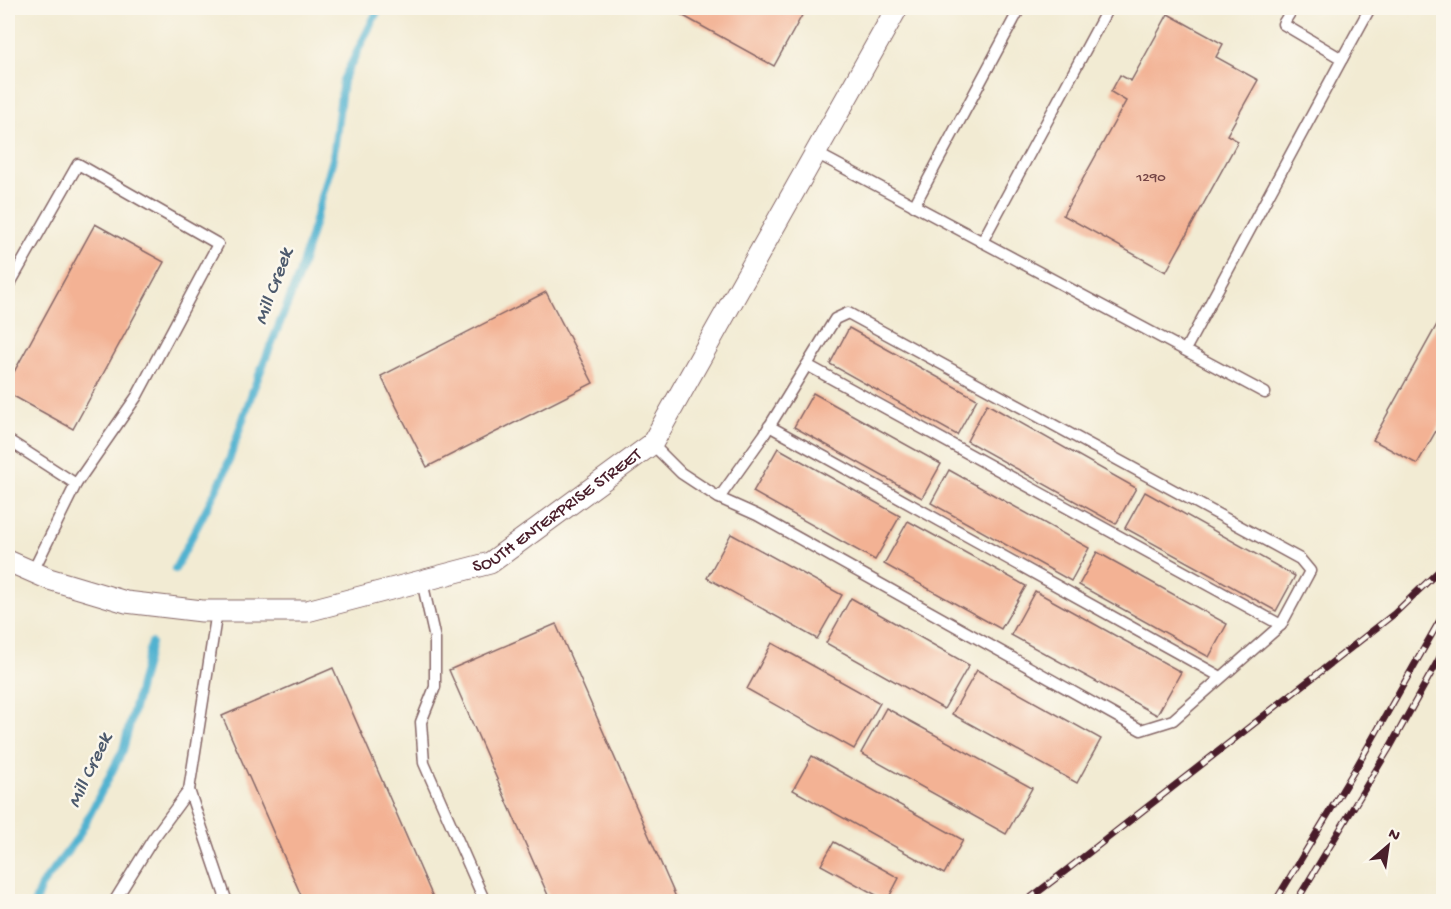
<svg xmlns="http://www.w3.org/2000/svg" width="1451" height="909" viewBox="0 0 1451 909" font-family="'Gochi Hand',sans-serif">
<style>
.lines{fill:none;stroke-linecap:round;stroke-linejoin:round}
.stream{stroke:#51b2d0;stroke-width:8}
.building{fill:#f3b294}
.lane-casing{stroke:#856666;stroke-width:13}
.street-casing{stroke:#856666;stroke-width:23}
.lane{stroke:#fff;stroke-width:10}
.street{stroke:#fff;stroke-width:21}
.rail-casing{stroke:#4a1f2b;stroke-width:7}
.rail{stroke:#fbf7ec;stroke-width:4.5;stroke-dasharray:14;stroke-linecap:butt}
.labels{text-anchor:middle;dominant-baseline:central;stroke-width:5;stroke-linejoin:round;paint-order:stroke}
.number-label{font-size:15px;fill:#744445}
.street-label{font-size:18px;fill:#4a1f2b;stroke:#fbf7ec}
.water-label{font-size:20px;font-style:italic;fill:#4d5a6d;stroke:#fbf7ec}
</style>
<rect width="100%" height="100%" fill="#fbf7ec"/>
<filter id="ink" filterUnits="userSpaceOnUse"><feTurbulence type="fractalNoise" baseFrequency=".0167" numOctaves="2"/><feDisplacementMap in="SourceGraphic" scale="12" xChannelSelector="R" yChannelSelector="G"/><feConvolveMatrix kernelMatrix="1 2 1 2 8 2 1 2 1" color-interpolation-filters="sRGB"/></filter>
<filter id="wash" filterUnits="userSpaceOnUse"><feTurbulence type="fractalNoise" baseFrequency=".008" numOctaves="4" result="noise"/><feDisplacementMap in="SourceGraphic" scale="24" xChannelSelector="R" yChannelSelector="G"/><feGaussianBlur stdDeviation="1.35" result="paint"/><feColorMatrix in="noise" values="0 0 0 0 0 0 0 0 0 0 0 0 0 0 0 0 0 1.4 0 .05"/><feComposite in="paint" operator="in"/></filter>
<g filter="url(#wash)">
<rect width="100%" height="100%" fill="#f2ebd3"/>
<g class="lines">
<!-- stream -->
<g class="stream">
<path d="M175 569 224 475 253 390 299 275 333 159 343 80 379 8"/>
<path d="M35 902 41 886 77 839 123 750 151 643"/>
</g>
</g>
<g id="blocks">
<!-- building -->
<g class="building">
<path d="M669 8H806L774 66Z"/>
<path d="M1168 14 1223 44 1216 57 1258 80 1227 135 1238 141 1166 272 1063 215 1126 101 1111 92 1120 75 1131 81Z"/>
<path d="M95 224 164 262 73 429 8 393V383Z"/>
<path d="M546 292 593 383 427 467 381 376Z"/>
<path d="M1444 312V417L1417 464 1373 440Z"/>
<path d="M849 328 977 399 957 435 830 364Z"/>
<path d="M813 393 941 464 922 498 794 427Z"/>
<path d="M987 404 1136 488 1116 524 967 441Z"/>
<path d="M778 448 900 516 875 560 753 492Z"/>
<path d="M949 470 1089 548 1071 581 931 503Z"/>
<path d="M1145 492 1295 576 1276 611 1125 528Z"/>
<path d="M908 521 1026 586 1001 629 884 564Z"/>
<path d="M731 534 842 595 817 639 707 578Z"/>
<path d="M1097 552 1227 624 1209 657 1079 585Z"/>
<path d="M1035 591 1181 672 1157 715 1011 635Z"/>
<path d="M851 598 969 665 944 709 826 643Z"/>
<path d="M556 624 678 902H551L449 670Z"/>
<path d="M772 643 880 703 854 749 747 689Z"/>
<path d="M333 668 435 902H304L222 716Z"/>
<path d="M977 670 1101 739 1077 783 952 714Z"/>
<path d="M886 708 1032 788 1006 834 861 753Z"/>
<path d="M812 756 963 840 944 874 793 790Z"/>
<path d="M834 842 899 878 887 901 821 865Z"/>
</g>
</g>
</g>
<g filter="url(#ink)">
<use href="#blocks" fill-opacity="0" stroke="#856666" stroke-width="1.5"/>
<g class="lines">
<defs>
<g id="lane">
<path d="M1293 8 1283 24 1342 59 1370 8"/>
<path d="M816 153 1265 393"/>
<path d="M914 206 1020 8"/>
<path d="M982 242 1108 8"/>
<path d="M8 287 78 164 218 244 137 396 76 484"/>
<path d="M1185 350 1342 59"/>
<path d="M807 365 1281 625"/>
<path d="M769 426 1221 677"/>
<path d="M8 440 76 484 33 571"/>
<path d="M652 444 681 473 719 498 757 515 1141 730 1173 720 1281 625 1310 571 1300 559 848 313 835 319 764 435 719 498"/>
<path d="M422 581 435 639V687L421 722 424 763 485 902"/>
<path d="M217 611 189 790 227 902"/>
<path d="M114 902 153 839 189 790"/>
</g>
<g id="street">
<path id="s1" d="M8 561 49 579 126 602 202 611H307L490 563 652 444 897 8"/>
</g>
</defs>
<!-- lane casing -->
<use href="#lane" class="lane-casing"/>
<!-- street casing -->
<use href="#street" class="street-casing"/>
<!-- lane -->
<use href="#lane" class="lane"/>
<!-- street -->
<use href="#street" class="street"/>
<defs>
<g id="rail">
<path d="M1025 902 1068 869 1394 614 1444 566"/>
<path d="M1275 902 1357 766 1444 613"/>
<path d="M1296 902 1390 747 1444 650"/>
</g>
</defs>
<!-- rail casing -->
<use href="#rail" class="rail-casing"/>
<!-- rail -->
<use href="#rail" class="rail"/>
</g>
</g>
<g class="labels">
<!-- number labels -->
<g class="number-label">
<text x="1151" y="178">1290</text>
</g>
<!-- street labels -->
<g class="street-label">
<text stroke="none"><textPath href="#s1" startOffset="580">SOUTH ENTERPRISE STREET</textPath></text>
</g>
<!-- water labels -->
<g class="water-label">
<text transform="translate(275 287) rotate(-70)">Mill Creek</text>
<text transform="translate(91 771) rotate(-65)">Mill Creek</text>
</g>
</g>
<!-- margin -->
<rect width="1451" height="909" fill="none" stroke="#fbf7ec" stroke-width="30"/>
<!-- north arrow -->
<g transform="translate(1388 846) rotate(29)" stroke="#fbf7ec" stroke-width="4.5" paint-order="stroke">
<path d="M0-4.5L10 22L0 15L-10 22Z" fill="#4a1f2b"/>
<text y="-9" font-size="16" font-weight="bold" text-anchor="middle" fill="#4a1f2b">N</text>
</g>
</svg>
